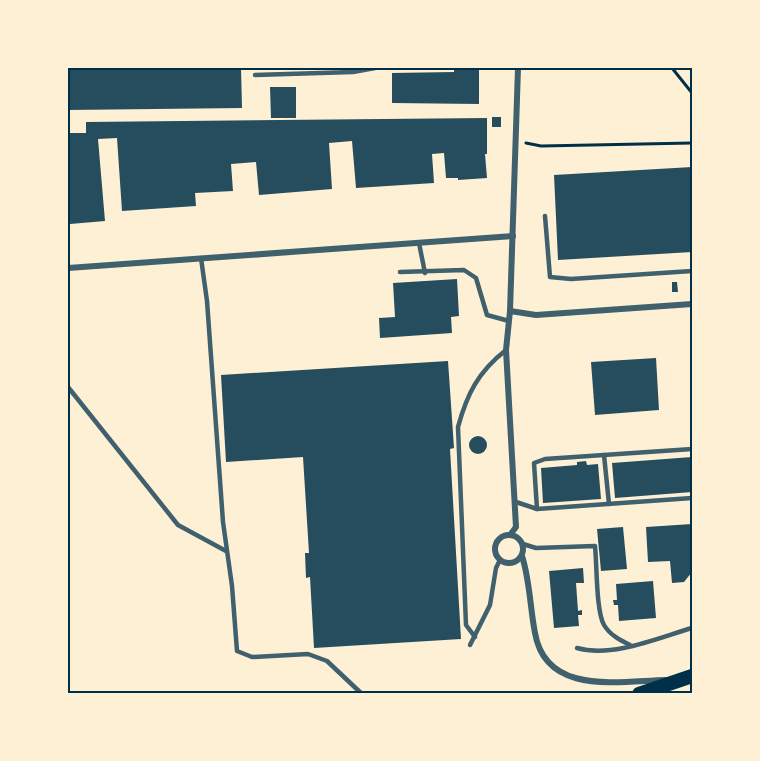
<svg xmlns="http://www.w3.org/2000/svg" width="760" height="761" viewBox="0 0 760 761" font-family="'Work Sans',sans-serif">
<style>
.building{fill:#264d5e}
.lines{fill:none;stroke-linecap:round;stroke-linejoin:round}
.path{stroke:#003049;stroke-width:3}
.service{stroke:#3f606c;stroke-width:4.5}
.minor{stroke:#3f606c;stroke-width:6}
.primary{stroke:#003049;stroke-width:14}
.neatline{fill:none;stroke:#003049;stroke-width:2}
</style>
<rect width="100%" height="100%" fill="#fdf0d5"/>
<!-- building -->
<g class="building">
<path d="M68 68H241L242 108 68 110Z"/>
<path d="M454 70H479V104L392 103V73L454 72Z"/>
<path d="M270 87H296V118H271Z"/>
<rect x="492" y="117" width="9" height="10"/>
<path d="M487 118V154H485L487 178 458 180V178H446L444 153 432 154 434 183 356 188 352 141 329 143 332 189 259 195 256 162 231 164 233 191 195 193 196 206 122 211 117 138 98 139 105 221 70 224 68 201V133H86V122Z"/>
<path d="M692 167V252L558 260 554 175Z"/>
<path d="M457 279 459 316 451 317 452 333 380 338 379 318 395 317 393 283Z"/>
<path d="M672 282H677L678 292H672Z"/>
<path d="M656 358 659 410 595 415 591 362Z"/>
<path d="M448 361 454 448 450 449 461 639 314 648 310 577 306 578 305 553H309L303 457 226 462 221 375Z"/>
<circle cx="478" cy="445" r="9"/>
<path d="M692 457V492L615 498 612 463Z"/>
<path d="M586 461 587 465 598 464 601 499 543 503 541 468 577 465V462Z"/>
<path d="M692 524V572L684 582 672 583 670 561 648 562 646 527Z"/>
<path d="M623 527 627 569 601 571 597 529Z"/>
<path d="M583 568 584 583H576L578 611 582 610V615H578L579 626 554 628 549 571Z"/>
<path d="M653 581 656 618 619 621 618 605H614L613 600H617L616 584Z"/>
</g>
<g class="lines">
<!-- path -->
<g class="path">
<path d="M672 68 692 93"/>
<path d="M526 143 541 146 692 143"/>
</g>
<!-- service -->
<g class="service">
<path d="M255 75 353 72 375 68"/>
<path d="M545 216 550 277 571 279 692 271"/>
<path d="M419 243 425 273"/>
<path d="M201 258 207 301 223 522 232 586 237 651 252 657 308 654 327 661 362 694"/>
<path d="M400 272 464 270 476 278 487 315 509 321"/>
<path d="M68 387 178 525 226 551"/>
<path d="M604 455 609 504"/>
<path d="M516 502 537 509 692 498"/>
<path d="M537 509 534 463 545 459 692 449"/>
<path d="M523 544 536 548 595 546C597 565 596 611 604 625 610 635 620 640 630 645"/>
<path d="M475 637 466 625 458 427C467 394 478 372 506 350"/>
<path d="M470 645 490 605 496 568 500 560"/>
<path d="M577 648C612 658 658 638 692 628"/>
</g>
<!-- minor -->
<g class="minor">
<path d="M68 268 513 236"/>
<path d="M510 311 536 315 692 304"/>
<circle cx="509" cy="549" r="14"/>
<path d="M510 535 516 527 506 350 510 311 518 68"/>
<path d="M522 556C530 581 530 608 535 633 546 696 619 681 666 680"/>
</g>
<!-- primary -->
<path class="primary" d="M639 694 692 676"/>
</g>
<!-- border -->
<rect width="760" height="761" fill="none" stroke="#fdf0d5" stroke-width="138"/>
<rect x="69" y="69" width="622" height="623" class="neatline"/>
</svg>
